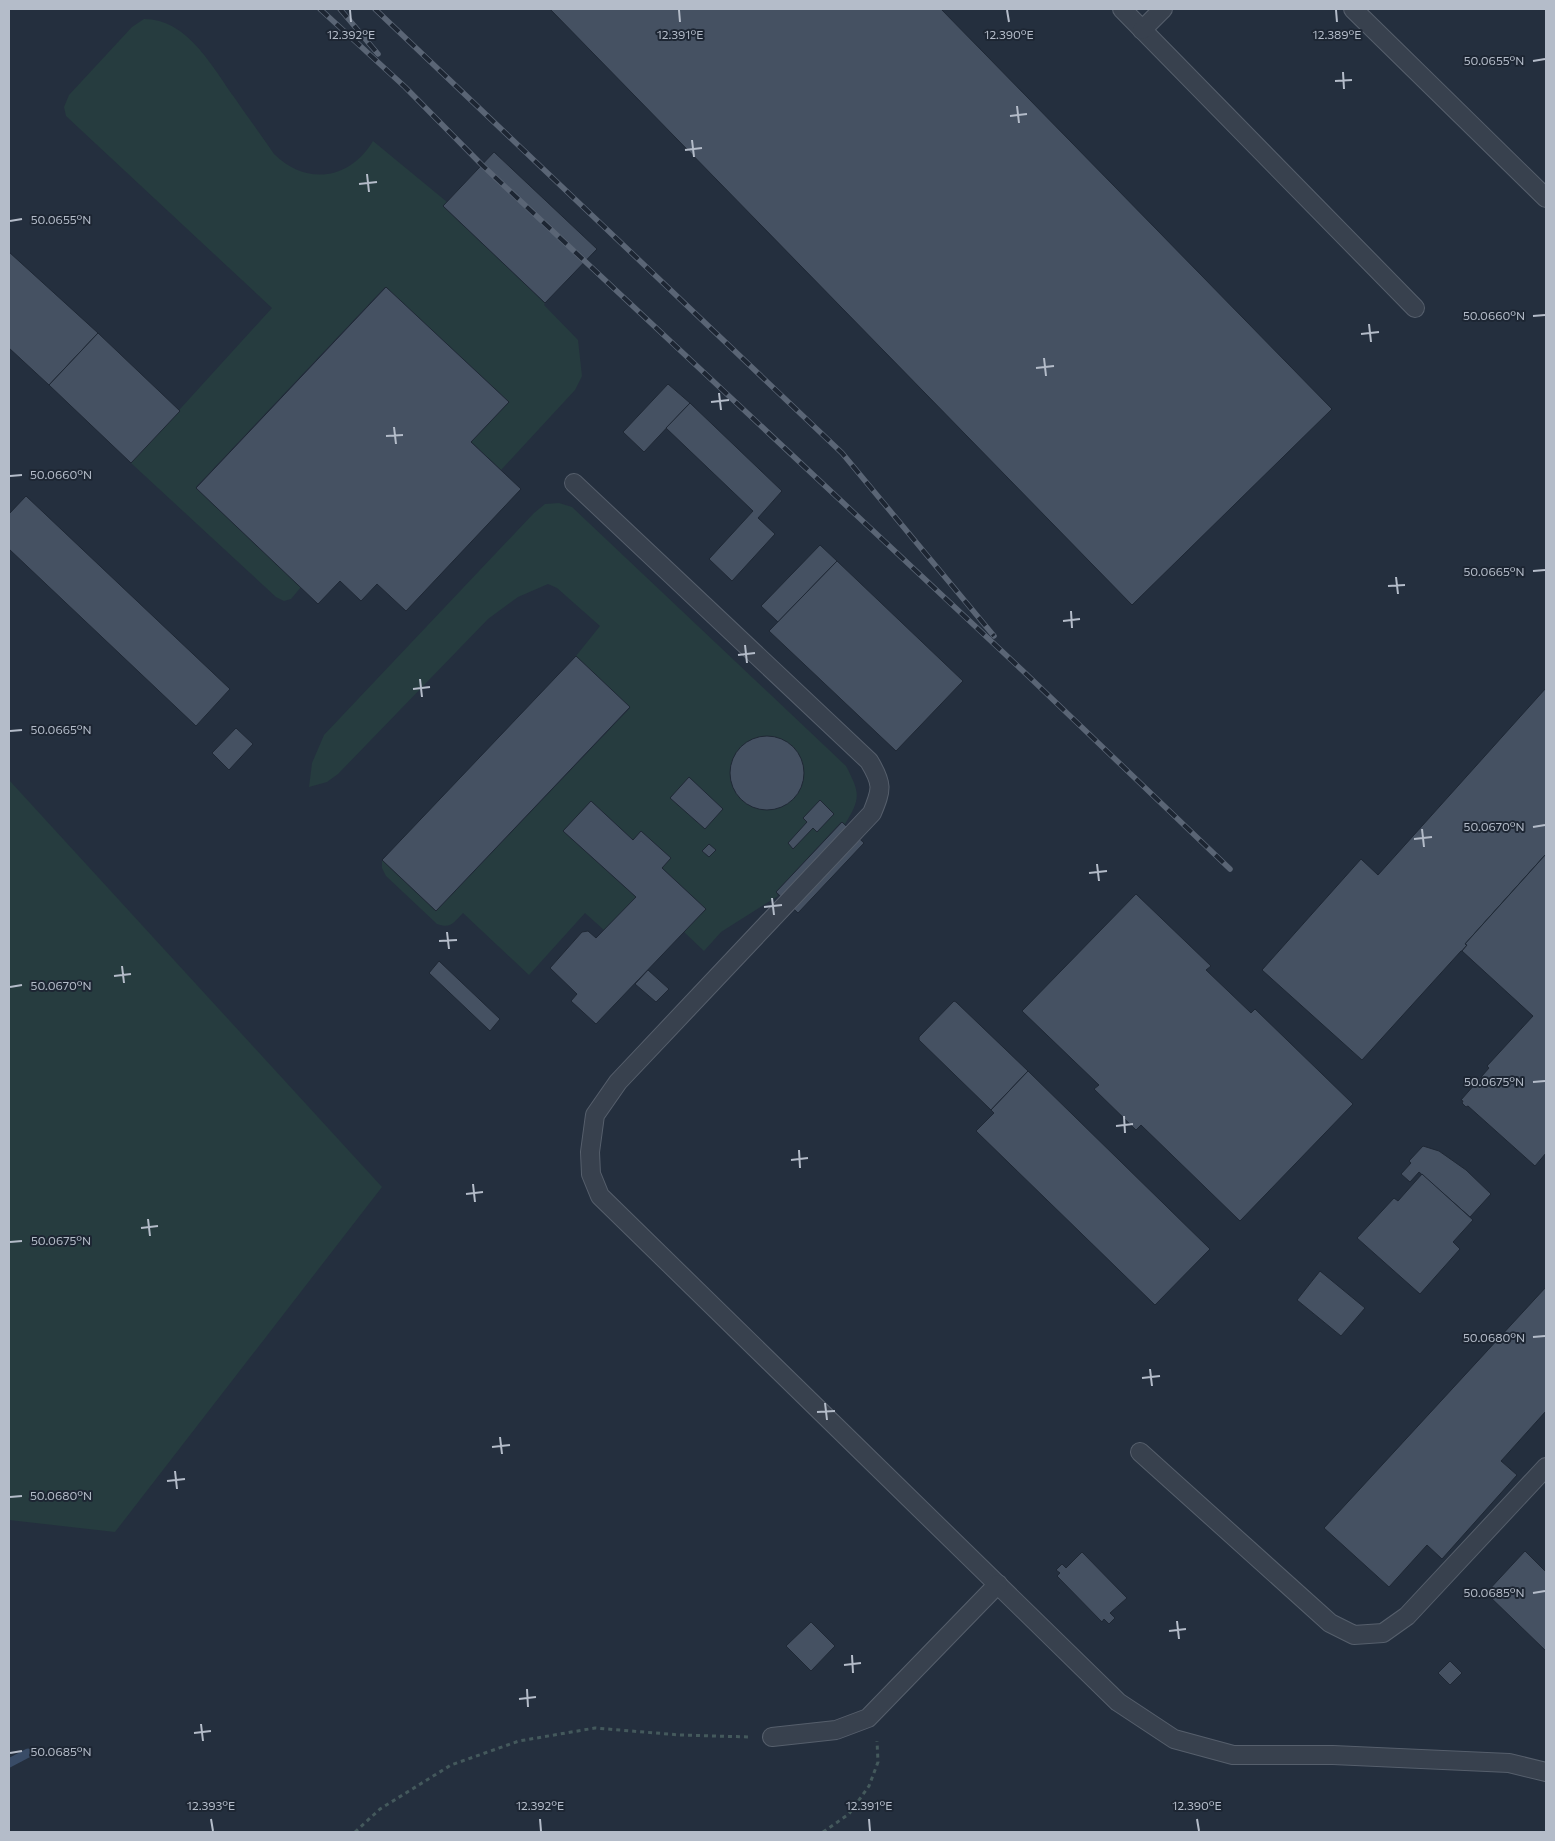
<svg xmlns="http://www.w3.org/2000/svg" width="1555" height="1841" viewBox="0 0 1555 1841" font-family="Commissioner,sans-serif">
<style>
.green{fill:#263c3f}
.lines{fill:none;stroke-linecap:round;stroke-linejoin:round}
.stream{stroke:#394c67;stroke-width:9}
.building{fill:#455162;stroke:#1f2835}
.lane-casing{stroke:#565f6c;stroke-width:20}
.path{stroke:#44595c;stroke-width:3;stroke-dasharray:4 4;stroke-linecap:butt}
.lane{stroke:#38414e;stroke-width:18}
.rail-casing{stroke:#5a6575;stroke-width:5.5}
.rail{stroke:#1d2633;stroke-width:4;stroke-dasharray:11;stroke-linecap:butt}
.ticks{fill:none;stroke:#b4bcc9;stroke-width:2}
.ticks-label{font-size:12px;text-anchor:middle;fill:#b4bcc9;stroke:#1d2633;stroke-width:4;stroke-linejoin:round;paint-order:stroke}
</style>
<rect width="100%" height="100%" fill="#242f3e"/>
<!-- green -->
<g class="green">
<path d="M144 19C187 19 212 66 234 97 247 116 261 135 274 154 306 186 350 180 373 141L447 202 443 206 545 303 544 305 578 340 582 376 575 390 501 470 471 442 509 402 385 287 196 487 301 587 291 599 284 601 276 597 131 463 272 308 66 116 64 107 69 95 132 27Z"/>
<path d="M559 503 572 507 846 766C860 793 861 798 845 824L841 822 776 892 778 896 721 932 704 951 684 932 706 909 662 868 670 858 642 832 633 840 591 801 563 831 636 897 604 930 585 913 529 975 463 913C453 923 451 929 437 924L386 876 382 868V860L436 911 630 708 576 656 600 626 557 588 548 584 518 597 488 619 338 774 327 782 309 787 312 763 324 735 534 513 545 504Z"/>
<path d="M9 780 382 1187 115 1532 9 1520Z"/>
</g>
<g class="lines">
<!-- stream -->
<path class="stream" d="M9 1763 28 1753"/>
</g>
<!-- building -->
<g class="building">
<path d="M550 9H941L1332 409 1132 605Z"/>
<path d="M494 152 597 249 545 303 443 206Z"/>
<path d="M9 252 98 333 49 385 9 348Z"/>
<path d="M386 287 509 402 471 442 521 489 406 611 377 584 361 601 340 581 318 604 196 488Z"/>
<path d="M98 333 180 411 131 463 49 385Z"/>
<path d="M668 384 690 403 644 452 623 432Z"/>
<path d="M690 403 782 491 758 518 775 534 732 581 709 559 753 511 666 428Z"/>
<path d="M26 496 230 689 196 726 9 549V514Z"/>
<path d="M820 545 837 561 778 622 761 606Z"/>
<path d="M837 561 963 681 896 751 769 631Z"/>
<path d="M576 656 630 707 436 911 382 860Z"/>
<path d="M1546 688V854L1465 944 1467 945 1462 951H1461L1362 1060 1262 970 1361 859 1378 875Z"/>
<path d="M236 728 253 744 229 770 212 753Z"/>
<circle cx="767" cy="773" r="37"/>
<path d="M689 777 723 809 705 829 670 798Z"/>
<path d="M820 800 834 814 817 832 813 828 793 849 788 843 807 822 803 818Z"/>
<path d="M591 801 633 840 641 831 671 858 662 868 706 909 596 1024 571 1001 577 994 550 968 582 932 588 931 596 938 636 897 563 831Z"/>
<path d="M842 822 864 843 798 913 776 892Z"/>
<path d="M709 844 716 850 709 857 702 851Z"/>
<path d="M1546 854V1153L1535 1166 1468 1106 1466 1107 1462 1103 1463 1101 1461 1100 1489 1068 1487 1066 1533 1016 1462 951 1467 945 1465 944Z"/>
<path d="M1136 894 1211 966 1206 970 1251 1013 1255 1009 1353 1104 1240 1221 1141 1125 1136 1130 1094 1089 1099 1085 1022 1011Z"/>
<path d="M439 961 500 1019 490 1031 429 973Z"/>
<path d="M648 970 669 989 656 1002 635 984Z"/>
<path d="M954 1001 956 1002 1028 1071 991 1110 919 1040V1037Z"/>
<path d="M1028 1071 1210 1249 1155 1305 976 1131 994 1113 991 1110Z"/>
<path d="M1423 1146 1439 1151 1466 1170 1491 1194 1470 1217 1419 1172 1410 1182 1401 1174 1411 1163 1409 1161Z"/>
<path d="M1422 1174 1473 1220 1453 1242 1460 1249 1420 1294 1357 1238 1394 1198 1398 1201Z"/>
<path d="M1320 1271 1365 1308 1341 1336 1297 1300Z"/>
<path d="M1546 1287V1411L1501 1461 1517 1475 1442 1559 1427 1545 1389 1587 1324 1528Z"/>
<path d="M1525 1551 1546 1572V1651L1486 1593Z"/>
<path d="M1082 1552 1127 1598 1110 1613 1115 1618 1109 1624 1104 1619 1102 1622 1057 1576 1060 1573 1056 1570 1062 1564 1066 1568Z"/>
<path d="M811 1622 835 1646 811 1671 786 1646Z"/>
<path d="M1450 1661 1462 1673 1450 1685 1438 1673Z"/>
</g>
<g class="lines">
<defs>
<g id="lane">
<path d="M1122 9 1415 308"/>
<path d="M1353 9 1546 198"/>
<path d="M1142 30 1163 9"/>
<path d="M574 483 869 761C883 784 882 789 872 813L618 1082 595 1115 590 1152 591 1174 600 1196 1118 1702 1174 1739 1233 1755H1333L1509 1763 1546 1772"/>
<path d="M1140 1452 1330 1623 1354 1635 1383 1633 1407 1616 1546 1467"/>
<path d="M772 1737 836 1730 868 1718 998 1584"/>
</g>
</defs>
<!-- lane casing -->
<use href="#lane" class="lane-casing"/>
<!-- path -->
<g class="path">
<path d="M355 1832 380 1809 451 1765 519 1741 595 1728 680 1735 749 1737"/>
<path d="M823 1832 849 1814 869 1786 878 1762 877 1741"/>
</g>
<!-- lane -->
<use href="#lane" class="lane"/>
<defs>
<g id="rail">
<path d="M320 9 405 87 482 165 1023 671 1230 869"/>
<path d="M340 9 378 54"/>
<path d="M375 9 842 453 994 636"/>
</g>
</defs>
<!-- rail casing -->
<use href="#rail" class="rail-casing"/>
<!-- rail -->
<use href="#rail" class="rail"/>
</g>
<!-- ticks -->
<path class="ticks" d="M350 10 351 22M679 10 680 22M1007 10 1009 22M1336 10 1337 22M1533 61 1545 59M1343 72 1344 89M1335 81 1352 80M1017 106 1019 123M1010 116 1027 114M692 140 694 157M685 150 702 148M367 174 369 192M359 184 377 182M10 221 22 219M1533 316 1545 315M1369 324 1371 342M1361 334 1379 332M1044 358 1046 376M1036 368 1054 366M719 393 721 410M711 402 729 400M394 427 396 444M386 436 403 435M10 476 22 475M1533 571 1545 570M1396 577 1398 594M1388 586 1405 585M1071 611 1072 628M1063 621 1080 619M745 645 747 663M738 655 755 653M420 679 422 697M413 689 430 687M10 731 22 730M1533 827 1545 825M1422 829 1424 847M1414 839 1432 837M1097 864 1099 881M1089 873 1107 871M772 898 774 915M764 907 782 905M447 932 449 949M439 941 457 940M122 966 124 983M114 976 131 974M10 987 22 985M1533 1082 1545 1081M1124 1116 1125 1133M1116 1126 1133 1124M799 1150 800 1168M791 1160 808 1158M473 1184 475 1202M466 1194 483 1192M148 1219 150 1236M141 1228 158 1226M10 1242 22 1241M1533 1337 1545 1336M1150 1369 1152 1386M1142 1378 1160 1376M825 1403 827 1420M817 1412 835 1411M500 1437 502 1454M492 1447 510 1445M175 1471 177 1489M167 1481 185 1479M10 1497 22 1496M1533 1593 1545 1591M1177 1621 1179 1639M1169 1631 1186 1629M852 1655 853 1673M844 1665 861 1663M527 1689 528 1707M519 1699 536 1697M201 1724 203 1741M194 1733 211 1731M10 1753 22 1751M211 1819 213 1831M540 1819 541 1831M869 1819 870 1831M1197 1819 1199 1831"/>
<g class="ticks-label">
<text x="351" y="39">12.392°E</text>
<text x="680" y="39">12.391°E</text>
<text x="1009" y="39">12.390°E</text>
<text x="1337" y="39">12.389°E</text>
<text x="1494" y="65">50.0655°N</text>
<text x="61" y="224">50.0655°N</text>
<text x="1494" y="320">50.0660°N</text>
<text x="61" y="479">50.0660°N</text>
<text x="1494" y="576">50.0665°N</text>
<text x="61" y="734">50.0665°N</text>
<text x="1494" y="831">50.0670°N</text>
<text x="61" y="990">50.0670°N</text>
<text x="1494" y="1086">50.0675°N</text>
<text x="61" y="1245">50.0675°N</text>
<text x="1494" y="1342">50.0680°N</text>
<text x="61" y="1500">50.0680°N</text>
<text x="1494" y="1597">50.0685°N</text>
<text x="61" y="1756">50.0685°N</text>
<text x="211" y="1810">12.393°E</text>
<text x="540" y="1810">12.392°E</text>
<text x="869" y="1810">12.391°E</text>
<text x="1197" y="1810">12.390°E</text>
</g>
<!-- border -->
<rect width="1555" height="1841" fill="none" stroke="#b4bcc9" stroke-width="20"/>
</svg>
